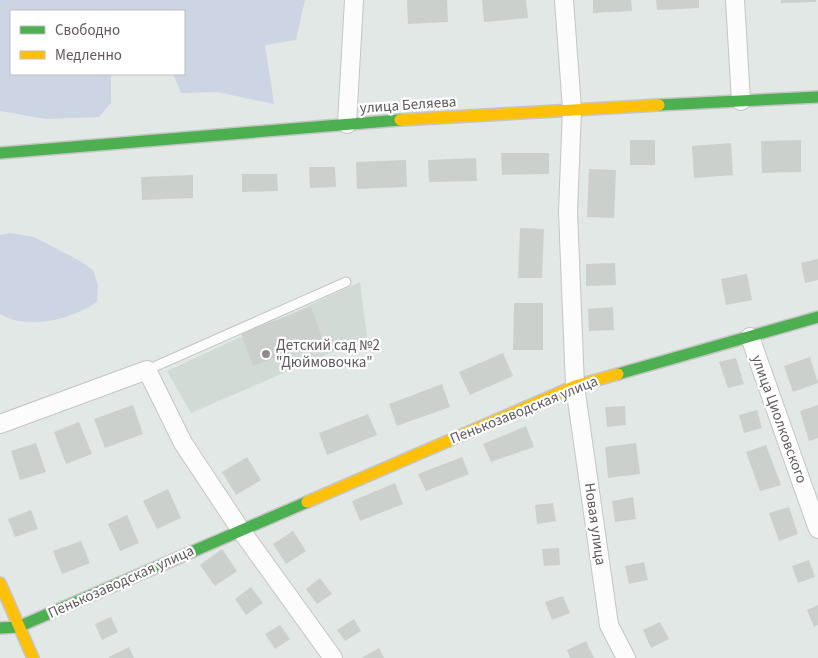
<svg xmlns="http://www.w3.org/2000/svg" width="818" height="658" viewBox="0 0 818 658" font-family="'Source Sans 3',sans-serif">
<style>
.education{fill:#d1dad5}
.green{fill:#cdd5e4}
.building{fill:#ccd0cd}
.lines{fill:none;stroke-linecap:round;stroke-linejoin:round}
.lane-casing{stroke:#c4c5c5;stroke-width:11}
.street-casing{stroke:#c4c5c5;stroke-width:20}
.fast-casing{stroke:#c5c5c6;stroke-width:14}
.slow-casing{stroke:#c5c5c6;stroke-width:14}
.lane{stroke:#fbfcfb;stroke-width:9}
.street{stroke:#fbfcfb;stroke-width:18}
.fast{stroke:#4caf50;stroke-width:11}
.slow{stroke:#ffc107;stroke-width:11}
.poi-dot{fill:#8e8a8d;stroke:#fff;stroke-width:2}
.labels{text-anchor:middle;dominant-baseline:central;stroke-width:4.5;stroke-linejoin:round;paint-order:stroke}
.street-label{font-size:15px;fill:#60585e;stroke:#fff}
.poi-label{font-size:15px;fill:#60585e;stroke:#fff;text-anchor:start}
</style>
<rect width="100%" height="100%" fill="#e2e8e5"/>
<!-- education -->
<path class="education" d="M360 282 367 337 191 413 167 371Z"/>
<!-- green -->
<g class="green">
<path d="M0 0H305L296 40 265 45 274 104 217 92 181 93 173 74H184V11H11V74H113L111 76V103L99 117 46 119 0 111Z"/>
<path d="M10 233 34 237 80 261 93 270 98 285 97 302C74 317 46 325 19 321 12 320 6 317 0 314V235Z"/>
</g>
<!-- building -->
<g class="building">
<path d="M407 0H447L448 22 408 24Z"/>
<path d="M482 0H526L528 18 484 22Z"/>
<path d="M593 0H631L632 11 593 13Z"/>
<path d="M656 0H699V8L657 10Z"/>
<path d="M781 0H816V2L781 3Z"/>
<rect x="630" y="140" width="25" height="25"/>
<path d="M801 140V172L762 173 761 141Z"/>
<path d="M731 143 733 175 694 178 692 146Z"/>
<path d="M501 153H549V174L502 175Z"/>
<path d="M476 158 477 181 429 182 428 160Z"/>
<path d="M406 160 407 187 357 189 356 162Z"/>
<path d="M309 167H335L336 187 310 188Z"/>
<path d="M589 169 616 170 614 218 587 217Z"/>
<path d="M242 174H277L278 191 242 192Z"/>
<path d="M193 175V198L142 200 141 177Z"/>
<path d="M520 228 544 229 542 278H518Z"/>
<path d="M818 259V280L805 283 801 263Z"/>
<path d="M615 263 616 285 586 286V264Z"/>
<path d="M747 274 752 300 726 305 721 279Z"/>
<path d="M514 303H543V350H513Z"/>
<path d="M311 307 323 340 253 366 241 333Z"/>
<path d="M613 307 614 330 589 331 588 309Z"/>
<path d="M503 353 513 376 470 395 459 372Z"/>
<path d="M810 357 818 383 793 392 784 366Z"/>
<path d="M736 358 744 384 728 388 719 362Z"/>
<path d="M442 384 450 407 397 426 389 404Z"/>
<path d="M133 405 143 434 105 448 94 419Z"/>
<path d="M818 405V438L809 441 800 411Z"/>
<path d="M625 406 626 425 607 427 605 407Z"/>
<path d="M757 410 762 428 744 433 739 415Z"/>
<path d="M368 414 377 435 327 455 319 433Z"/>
<path d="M79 422 92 454 66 464 54 432Z"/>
<path d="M526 426 534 447 491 462 483 444Z"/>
<path d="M36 443 46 472 20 480 11 451Z"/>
<path d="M636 443 640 474 608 478 605 447Z"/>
<path d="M766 445 781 485 760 491 746 452Z"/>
<path d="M247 457 261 480 236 495 222 472Z"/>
<path d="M462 457 469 474 426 491 418 474Z"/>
<path d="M395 483 403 504 360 521 352 501Z"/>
<path d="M168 489 181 518 157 529 143 501Z"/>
<path d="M633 497 636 519 615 522 612 501Z"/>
<path d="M553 503 556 521 537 524 535 505Z"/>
<path d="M789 507 798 534 779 541 769 513Z"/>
<path d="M31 510 38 529 15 537 8 519Z"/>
<path d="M127 515 139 543 120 551 108 524Z"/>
<path d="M293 531 306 551 286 564 273 544Z"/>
<path d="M81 541 90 563 62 574 53 551Z"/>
<path d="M559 548 560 565 544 566 542 549Z"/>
<path d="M222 549 237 571 215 586 200 565Z"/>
<path d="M809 560 815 577 798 583 792 566Z"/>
<path d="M644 562 648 580 629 584 625 566Z"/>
<path d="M320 578 332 594 317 604 306 589Z"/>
<path d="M251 587 263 603 246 615 235 599Z"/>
<path d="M563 596 570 613 552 620 545 602Z"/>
<path d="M818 605V625L814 627 807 610Z"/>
<path d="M111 617 118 632 102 640 95 624Z"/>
<path d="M354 619 361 631 345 641 337 630Z"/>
<path d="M660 622 669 639 651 648 643 630Z"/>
<path d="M280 625 290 639 275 649 265 634Z"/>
<path d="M586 641 594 658H570L567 650Z"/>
<path d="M129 647 134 658H109V657Z"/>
<path d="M379 648 384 658H361Z"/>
</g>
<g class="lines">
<defs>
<path id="lane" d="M147 370 346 282"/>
<g id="street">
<path d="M564 0 572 109 568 212 575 386 609 625 626 658"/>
<path d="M735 0 741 101"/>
<path d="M347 124 354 0"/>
<path d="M750 337 818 529"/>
<path d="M0 424 147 370 183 443 240 529 333 658"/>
</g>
<g id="fast">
<path d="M659 105 818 97"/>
<path d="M0 153 400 120"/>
<path d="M618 374 818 317"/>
<path d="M0 628 18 627 307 502"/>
</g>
<g id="slow">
<path d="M400 120 659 105"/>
<path d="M307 502 575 386 618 374"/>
<path d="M0 583 33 658"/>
</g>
</defs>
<!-- lane casing -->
<use href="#lane" class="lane-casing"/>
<!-- street casing -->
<use href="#street" class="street-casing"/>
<!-- fast casing -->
<use href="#fast" class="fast-casing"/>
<!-- slow casing -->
<use href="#slow" class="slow-casing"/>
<!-- lane -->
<use href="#lane" class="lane"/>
<!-- street -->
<use href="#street" class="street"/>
<!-- fast -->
<use href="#fast" class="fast"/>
<!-- slow -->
<use href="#slow" class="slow"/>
</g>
<!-- markers -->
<circle class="poi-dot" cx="266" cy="354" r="5"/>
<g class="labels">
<!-- street labels -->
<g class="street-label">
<text transform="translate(408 105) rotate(-4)">улица Беляева</text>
<text transform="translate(524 410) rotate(-22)">Пенькозаводская улица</text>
<text transform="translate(779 419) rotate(70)">улица Циолковского</text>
<text transform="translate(595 524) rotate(82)">Новая улица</text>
<text transform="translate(121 582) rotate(-24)">Пенькозаводская улица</text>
</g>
<!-- poi labels -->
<g class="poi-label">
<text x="276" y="345">Детский сад №2<tspan x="276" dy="17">"Дюймовочка"</tspan></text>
</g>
</g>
<!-- legend -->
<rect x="10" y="10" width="175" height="65" fill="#ffffff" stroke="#bfbcbf"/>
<rect x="20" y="26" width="25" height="8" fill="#4caf50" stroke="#bfbcbf"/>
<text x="55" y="35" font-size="15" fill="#60585e">Свободно</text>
<rect x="20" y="51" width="25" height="8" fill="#ffc107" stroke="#bfbcbf"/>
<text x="55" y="60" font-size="15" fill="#60585e">Медленно</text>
</svg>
